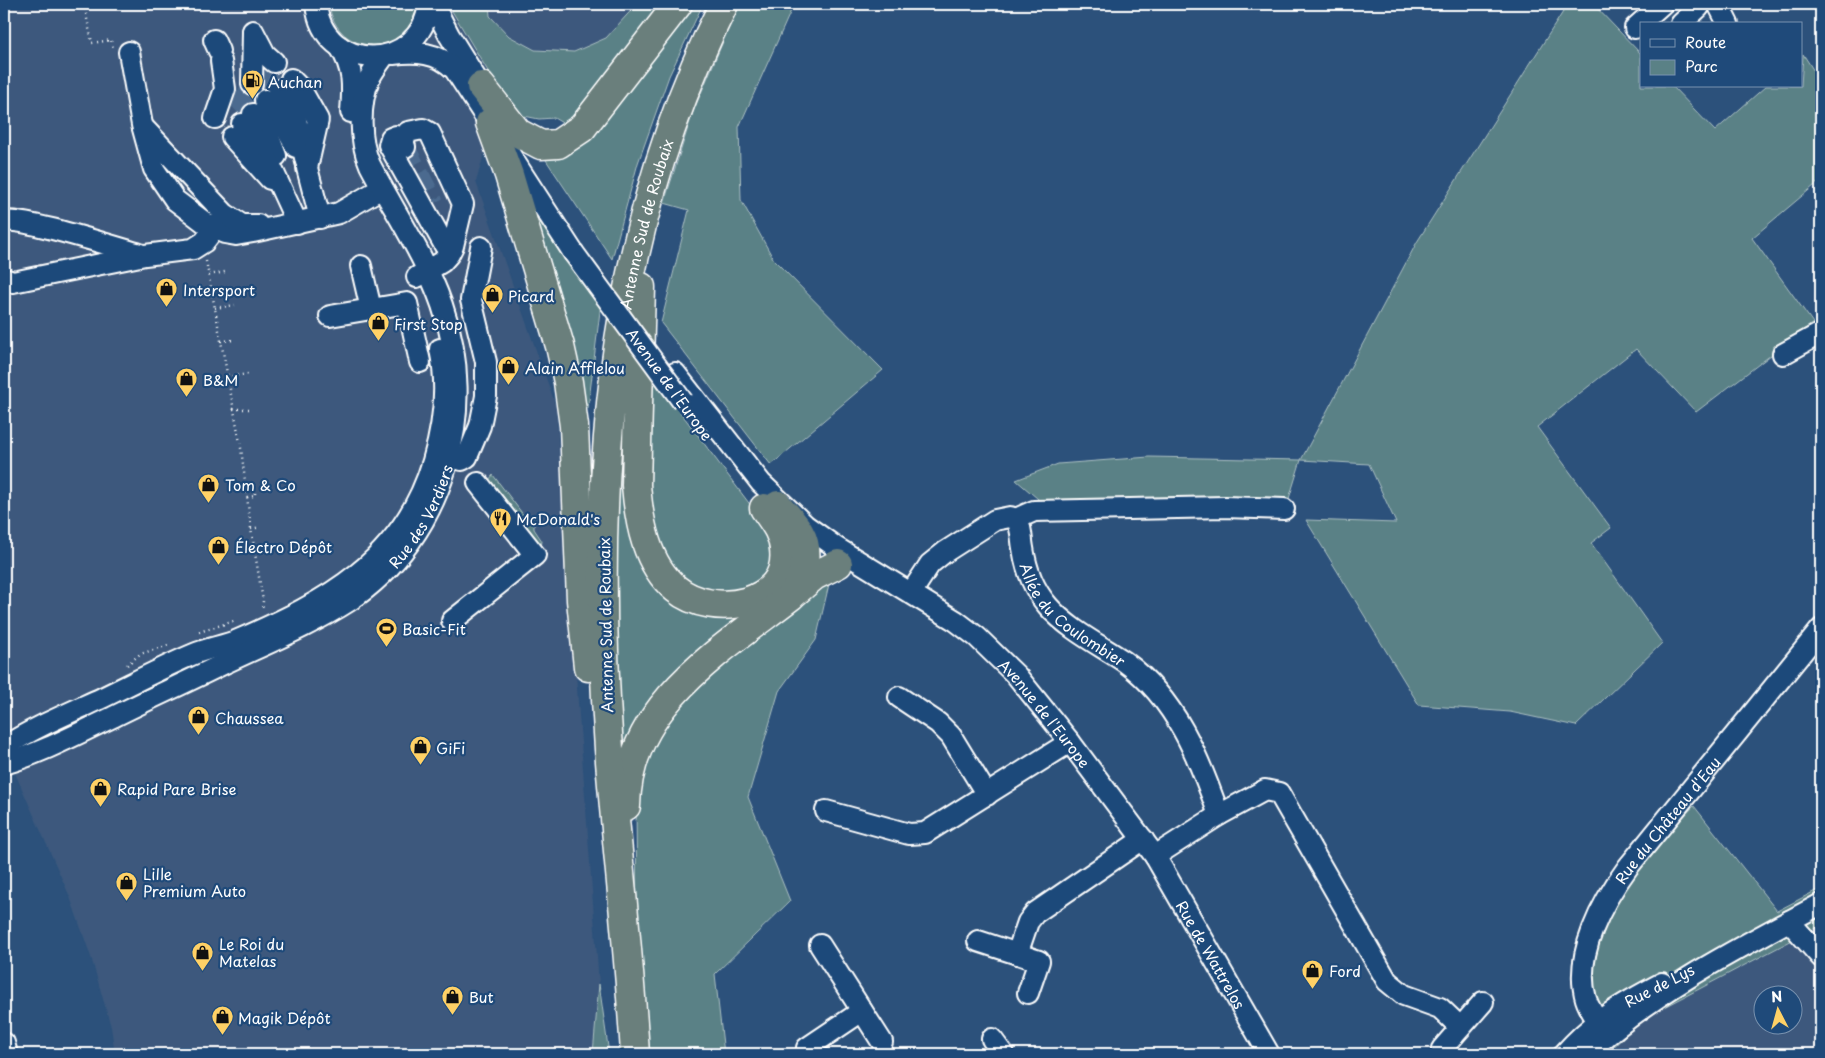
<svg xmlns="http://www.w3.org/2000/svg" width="1825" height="1058" viewBox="0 0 1825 1058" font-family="'Playpen Sans',sans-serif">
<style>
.built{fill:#3c597d;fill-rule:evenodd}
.green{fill:#5a8186;stroke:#acc0c2}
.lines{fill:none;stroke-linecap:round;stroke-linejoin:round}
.minor-tunnel{stroke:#4c6b8f;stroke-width:20;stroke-dasharray:20 10;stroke-linecap:butt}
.minor-casing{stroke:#fff;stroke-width:24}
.highway-casing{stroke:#fff;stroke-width:31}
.path{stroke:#fff;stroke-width:2.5;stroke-dasharray:1 4;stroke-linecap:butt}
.minor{stroke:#1f4a7a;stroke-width:20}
.highway{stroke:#6b7f7c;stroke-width:28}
.minor-bridge-casing{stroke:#fff;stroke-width:24;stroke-linecap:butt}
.minor-bridge{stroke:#1f4a7a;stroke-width:20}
.labels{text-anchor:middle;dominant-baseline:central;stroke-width:4.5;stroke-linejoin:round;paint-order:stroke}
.poi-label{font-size:15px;fill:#fff;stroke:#1f4a7a;text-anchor:start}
.street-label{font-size:15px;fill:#fff;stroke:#1f4a7a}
</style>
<rect width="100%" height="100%" fill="#2c517b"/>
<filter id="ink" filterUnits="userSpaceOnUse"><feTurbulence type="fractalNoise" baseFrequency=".02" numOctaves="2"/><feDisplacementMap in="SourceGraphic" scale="10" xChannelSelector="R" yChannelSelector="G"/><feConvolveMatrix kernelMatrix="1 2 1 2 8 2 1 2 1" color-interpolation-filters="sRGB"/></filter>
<g filter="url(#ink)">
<!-- built -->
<g class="built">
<path d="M4 4H639L563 107 520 111 486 147 476 182 556 406 599 984 593 1054H115L111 1027 91 957 70 897 15 773 4 755Z"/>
<path d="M1821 925V1054H1606L1644 1018ZM1762 996H1792V1026H1762Z"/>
</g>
<!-- green -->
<g class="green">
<path d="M329 4H418C410 59 336 59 329 4Z"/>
<path d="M450 4H489L490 16 509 36 535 50 574 52 606 38 637 4H668L569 127 554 118 539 119 524 116 504 98 452 11Z"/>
<path d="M688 4H703L669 76 638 163 612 259 542 154Z"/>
<path d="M739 4H794L739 127 741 200 774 260 883 370 771 465 661 323 689 210 664 203 693 112Z"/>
<path d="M1568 4H1593L1641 54V86H1672L1715 131 1766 86H1801L1803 54 1821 82V180L1752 238 1813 323 1696 412 1636 349 1537 427 1611 528 1591 543 1662 643 1576 726 1510 712 1419 705 1306 520 1396 523 1369 464 1301 460 1287 505H1045L1016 480 1058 464 1149 457 1301 460 1417 242Z"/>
<path d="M521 183 601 303 588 408 582 410Z"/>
<path d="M653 376 764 523 772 546 774 567 762 583 716 595 682 581 652 536 647 433Z"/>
<path d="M611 472 629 473 667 591 749 610 616 772Z"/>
<path d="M493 475 528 521 536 515 537 517 534 522V529L542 541 540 554 485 485Z"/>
<path d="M830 580 816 640 779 691 748 797 790 901 715 974 724 1054H643L637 941 636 798 662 719 720 665Z"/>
<path d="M1694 806 1777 911 1821 888V925L1644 1018 1606 1054H1553L1600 1007 1589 977 1605 914 1662 839Z"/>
<path d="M599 984 609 1054H593Z"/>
</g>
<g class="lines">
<!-- minor-tunnel -->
<g class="minor-tunnel">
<path d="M263 73 278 90"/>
<path d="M234 94 253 114"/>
<path d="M405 147 434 203"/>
</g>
<defs>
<g id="minor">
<path d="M316 4C323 74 420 74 429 4"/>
<path d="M433 4 449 35 477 80"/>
<path d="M1718 4 1728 24"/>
<path d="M1681 24 1699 7"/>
<path d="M1635 28 1662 4"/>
<path d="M253 31 265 54 274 62"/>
<path d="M214 40 219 51"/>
<path d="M340 47C354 69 353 87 351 112"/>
<path d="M129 52 142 125 154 169 175 200 204 222 225 233 236 235 253 232 339 213 382 188"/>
<path d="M393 54C416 51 438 52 455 70L573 252"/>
<path d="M291 79 300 88 318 120 307 168 320 218"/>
<path d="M252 84 253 32"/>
<path d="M278 90 293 107 306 162"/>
<path d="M265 100 284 125 296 147"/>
<path d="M253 114 266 129 276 156"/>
<path d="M215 118 225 89 221 61"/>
<path d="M242 124 262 147 297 223"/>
<path d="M143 127 225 214 242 225H258"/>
<path d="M396 136 391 138 389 145 445 246"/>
<path d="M232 137 270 179"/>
<path d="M405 147 403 142 408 132 423 129 430 133 463 204 453 246 449 254 442 262 417 277"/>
<path d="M4 222C18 216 118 248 140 254"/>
<path d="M361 266 371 309"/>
<path d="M4 279 13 282 145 255 193 249 204 242 215 228"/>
<path d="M330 316 407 303 420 362"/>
<path d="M1783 354 1821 333"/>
<path id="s1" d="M675 373 761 483 805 525 837 548 956 621 977 637 1017 676 1070 742 1155 856 1269 1054"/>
<path d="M437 453 462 460 467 457 480 426 486 396V362L471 300 481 247"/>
<path d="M1016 519 1034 511 1225 507 1284 509"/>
<path id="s2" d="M911 593 930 564 945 552 995 520 1010 517 1016 519C1022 527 1021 538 1023 548 1026 569 1034 590 1048 606 1069 630 1100 645 1125 662 1176 699 1199 758 1219 815L1265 790 1279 793 1387 981 1404 995 1440 1008 1460 1027"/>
<path d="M452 621 535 555 478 483"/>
<path d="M899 697 938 723 951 736 987 795"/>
<path d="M4 747C35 727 69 713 102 698 133 683 163 667 194 654 208 648 224 646 238 640 327 602 404 560 433 461 444 424 448 386 440 349"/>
<path id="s3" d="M4 764C42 753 77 734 113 717 149 699 187 682 223 664 265 644 310 626 349 601 445 537 479 411 442 305 425 256 394 211 370 165 359 140 359 105 369 79 373 71 379 63 384 56"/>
<path d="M826 811 909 834 925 833 1070 742"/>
<path d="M1155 856 1219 815"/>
<path d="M1789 921 1821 957"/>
<path d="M978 941 1039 961 1028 993"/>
<path d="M820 945 882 1042"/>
<path d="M1017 954 1028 922 1035 913 1143 839"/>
<path id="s4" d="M1607 1035C1600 1024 1590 1012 1586 999 1573 955 1603 901 1628 867L1821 629"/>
<path d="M992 1039 1003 1054"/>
<path d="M4 1043 7 1054"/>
<path d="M1442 1049 1483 1002"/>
<path d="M807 1054V1048L862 1011"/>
<path d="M1564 1054C1594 1020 1622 1004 1662 983"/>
<path d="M1587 1054C1647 994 1746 944 1821 904"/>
</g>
<g id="highway">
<path d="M481 86 518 133 541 145 558 144 582 128 678 4"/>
<path d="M490 123 509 175 560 346 568 382 574 426 581 600 588 667"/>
<path d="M641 287 636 485C639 522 646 564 676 589 712 619 791 606 784 549 783 533 773 521 764 508"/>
<path d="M794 593 814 576 838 564"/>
<path d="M626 806C627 706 720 651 791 596 804 580 811 552 800 533 795 523 785 514 778 505"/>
<path id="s5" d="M635 1054C629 952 617 851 609 749 591 489 605 240 724 4"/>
</g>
</defs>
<!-- minor casing -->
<use href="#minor" class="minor-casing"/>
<!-- highway casing -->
<use href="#highway" class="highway-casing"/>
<!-- path -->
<g class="path">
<path d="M84 4 92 43 111 40 113 47"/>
<path d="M206 261 241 448 251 529 263 601 262 611"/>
<path d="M209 275 225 272"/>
<path d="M215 308 235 305"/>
<path d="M221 341 235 340"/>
<path d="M227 377 248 374"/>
<path d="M233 409H250"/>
<path d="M247 497 255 496V491"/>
<path d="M251 529 260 527"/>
<path d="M199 632 237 620"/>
<path d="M127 665 140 654 169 645"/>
</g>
<!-- minor -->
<use href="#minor" class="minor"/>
<!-- highway -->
<use href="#highway" class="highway"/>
<defs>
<path id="minor-bridge" d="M573 252 683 402"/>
</defs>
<!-- minor-bridge casing -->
<use href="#minor-bridge" class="minor-bridge-casing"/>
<!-- minor-bridge -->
<use href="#minor-bridge" class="minor-bridge"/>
</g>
</g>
<!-- icons -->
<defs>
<symbol id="fuel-pin" viewBox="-11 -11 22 30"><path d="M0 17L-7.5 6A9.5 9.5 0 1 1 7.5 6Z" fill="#ffd166" stroke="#1f4a7a"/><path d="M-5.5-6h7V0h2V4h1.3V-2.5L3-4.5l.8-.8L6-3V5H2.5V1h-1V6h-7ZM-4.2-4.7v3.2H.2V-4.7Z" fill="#111"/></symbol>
<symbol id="shop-pin" viewBox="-11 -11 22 30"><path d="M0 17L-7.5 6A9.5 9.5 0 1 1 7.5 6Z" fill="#ffd166" stroke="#1f4a7a"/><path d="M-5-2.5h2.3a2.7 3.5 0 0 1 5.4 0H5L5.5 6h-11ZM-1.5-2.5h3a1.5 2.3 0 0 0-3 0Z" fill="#111"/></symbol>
<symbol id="restaurant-pin" viewBox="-11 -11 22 30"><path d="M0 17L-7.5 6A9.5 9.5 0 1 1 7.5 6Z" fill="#ffd166" stroke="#1f4a7a"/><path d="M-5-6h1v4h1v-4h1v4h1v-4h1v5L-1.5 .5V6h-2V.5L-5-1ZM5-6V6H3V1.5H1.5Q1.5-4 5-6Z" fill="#111"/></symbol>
<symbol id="stadium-pin" viewBox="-11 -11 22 30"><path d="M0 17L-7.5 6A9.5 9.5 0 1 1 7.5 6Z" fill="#ffd166" stroke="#1f4a7a"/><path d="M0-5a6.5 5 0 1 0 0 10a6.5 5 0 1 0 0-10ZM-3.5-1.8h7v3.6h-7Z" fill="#111"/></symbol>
</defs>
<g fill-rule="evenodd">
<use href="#fuel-pin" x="240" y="68" width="25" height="34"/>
<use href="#shop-pin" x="154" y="276" width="25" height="34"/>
<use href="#shop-pin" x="480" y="282" width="25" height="34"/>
<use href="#shop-pin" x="366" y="310" width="25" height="34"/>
<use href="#shop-pin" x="496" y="354" width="25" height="34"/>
<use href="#shop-pin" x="174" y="366" width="25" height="34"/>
<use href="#shop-pin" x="196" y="472" width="25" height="34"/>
<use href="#restaurant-pin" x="488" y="506" width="25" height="34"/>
<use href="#shop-pin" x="206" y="534" width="25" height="34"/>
<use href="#stadium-pin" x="374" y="616" width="25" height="34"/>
<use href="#shop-pin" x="186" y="704" width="25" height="34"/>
<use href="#shop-pin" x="408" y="734" width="25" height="34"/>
<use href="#shop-pin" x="88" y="776" width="25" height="34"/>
<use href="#shop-pin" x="114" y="870" width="25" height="34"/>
<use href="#shop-pin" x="190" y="940" width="25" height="34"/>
<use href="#shop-pin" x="1300" y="958" width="25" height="34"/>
<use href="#shop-pin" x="440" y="984" width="25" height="34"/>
<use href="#shop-pin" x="210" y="1004" width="25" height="34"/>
</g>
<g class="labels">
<!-- poi labels -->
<g class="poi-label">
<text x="268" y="81">Auchan</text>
<text x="183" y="289">Intersport</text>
<text x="508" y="295">Picard</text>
<text x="394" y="323">First Stop</text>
<text x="525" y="367">Alain Afflelou</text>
<text x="203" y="379">B&amp;M</text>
<text x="225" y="484">Tom &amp; Co</text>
<text x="516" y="518">McDonald's</text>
<text x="235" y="546">Électro Dépôt</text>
<text x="402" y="628">Basic-Fit</text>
<text x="215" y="717">Chaussea</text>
<text x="436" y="747">GiFi</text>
<text x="117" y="788">Rapid Pare Brise</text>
<text x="143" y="873">Lille<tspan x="143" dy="17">Premium Auto</tspan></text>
<text x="219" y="943">Le Roi du<tspan x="219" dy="17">Matelas</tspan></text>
<text x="1329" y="970">Ford</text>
<text x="469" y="996">But</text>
<text x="238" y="1017">Magik Dépôt</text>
</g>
<!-- street labels -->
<g class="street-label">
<text stroke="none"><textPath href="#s5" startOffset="835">Antenne Sud de Roubaix</textPath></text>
<text transform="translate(670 384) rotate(54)">Avenue de l'Europe</text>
<text stroke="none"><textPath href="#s3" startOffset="495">Rue des Verdiers</textPath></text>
<text stroke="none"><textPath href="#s2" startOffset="252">Allée du Coulombier</textPath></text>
<text transform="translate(605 625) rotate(-91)">Antenne Sud de Roubaix</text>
<text stroke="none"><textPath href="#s1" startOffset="508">Avenue de l'Europe</textPath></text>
<text stroke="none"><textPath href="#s4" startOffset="246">Rue du Château d'Eau</textPath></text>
<text stroke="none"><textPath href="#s1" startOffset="802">Rue de Wattrelos</textPath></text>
<text transform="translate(1659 985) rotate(-27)">Rue de Lys</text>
</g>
</g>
<!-- margin -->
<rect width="1825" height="1058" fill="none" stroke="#1f4a7a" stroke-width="20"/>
<rect x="10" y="10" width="1805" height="1038" fill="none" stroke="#fff" stroke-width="2" filter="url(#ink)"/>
<!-- legend -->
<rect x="1640" y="22" width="162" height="65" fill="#1f4a7a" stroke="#7992af"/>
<rect x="1650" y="39" width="25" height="8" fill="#1f4a7a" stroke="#7992af"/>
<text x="1685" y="48" font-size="15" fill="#ffffff">Route</text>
<rect x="1650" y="60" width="25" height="15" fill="#5a8186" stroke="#7992af"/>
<text x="1685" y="72" font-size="15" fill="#ffffff">Parc</text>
<!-- north arrow -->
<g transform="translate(1778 1010) rotate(354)"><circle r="24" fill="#1f4a7a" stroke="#7992af"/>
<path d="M0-4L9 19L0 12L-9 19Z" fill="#ffd166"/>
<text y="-8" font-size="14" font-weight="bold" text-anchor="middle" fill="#ffffff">N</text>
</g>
</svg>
